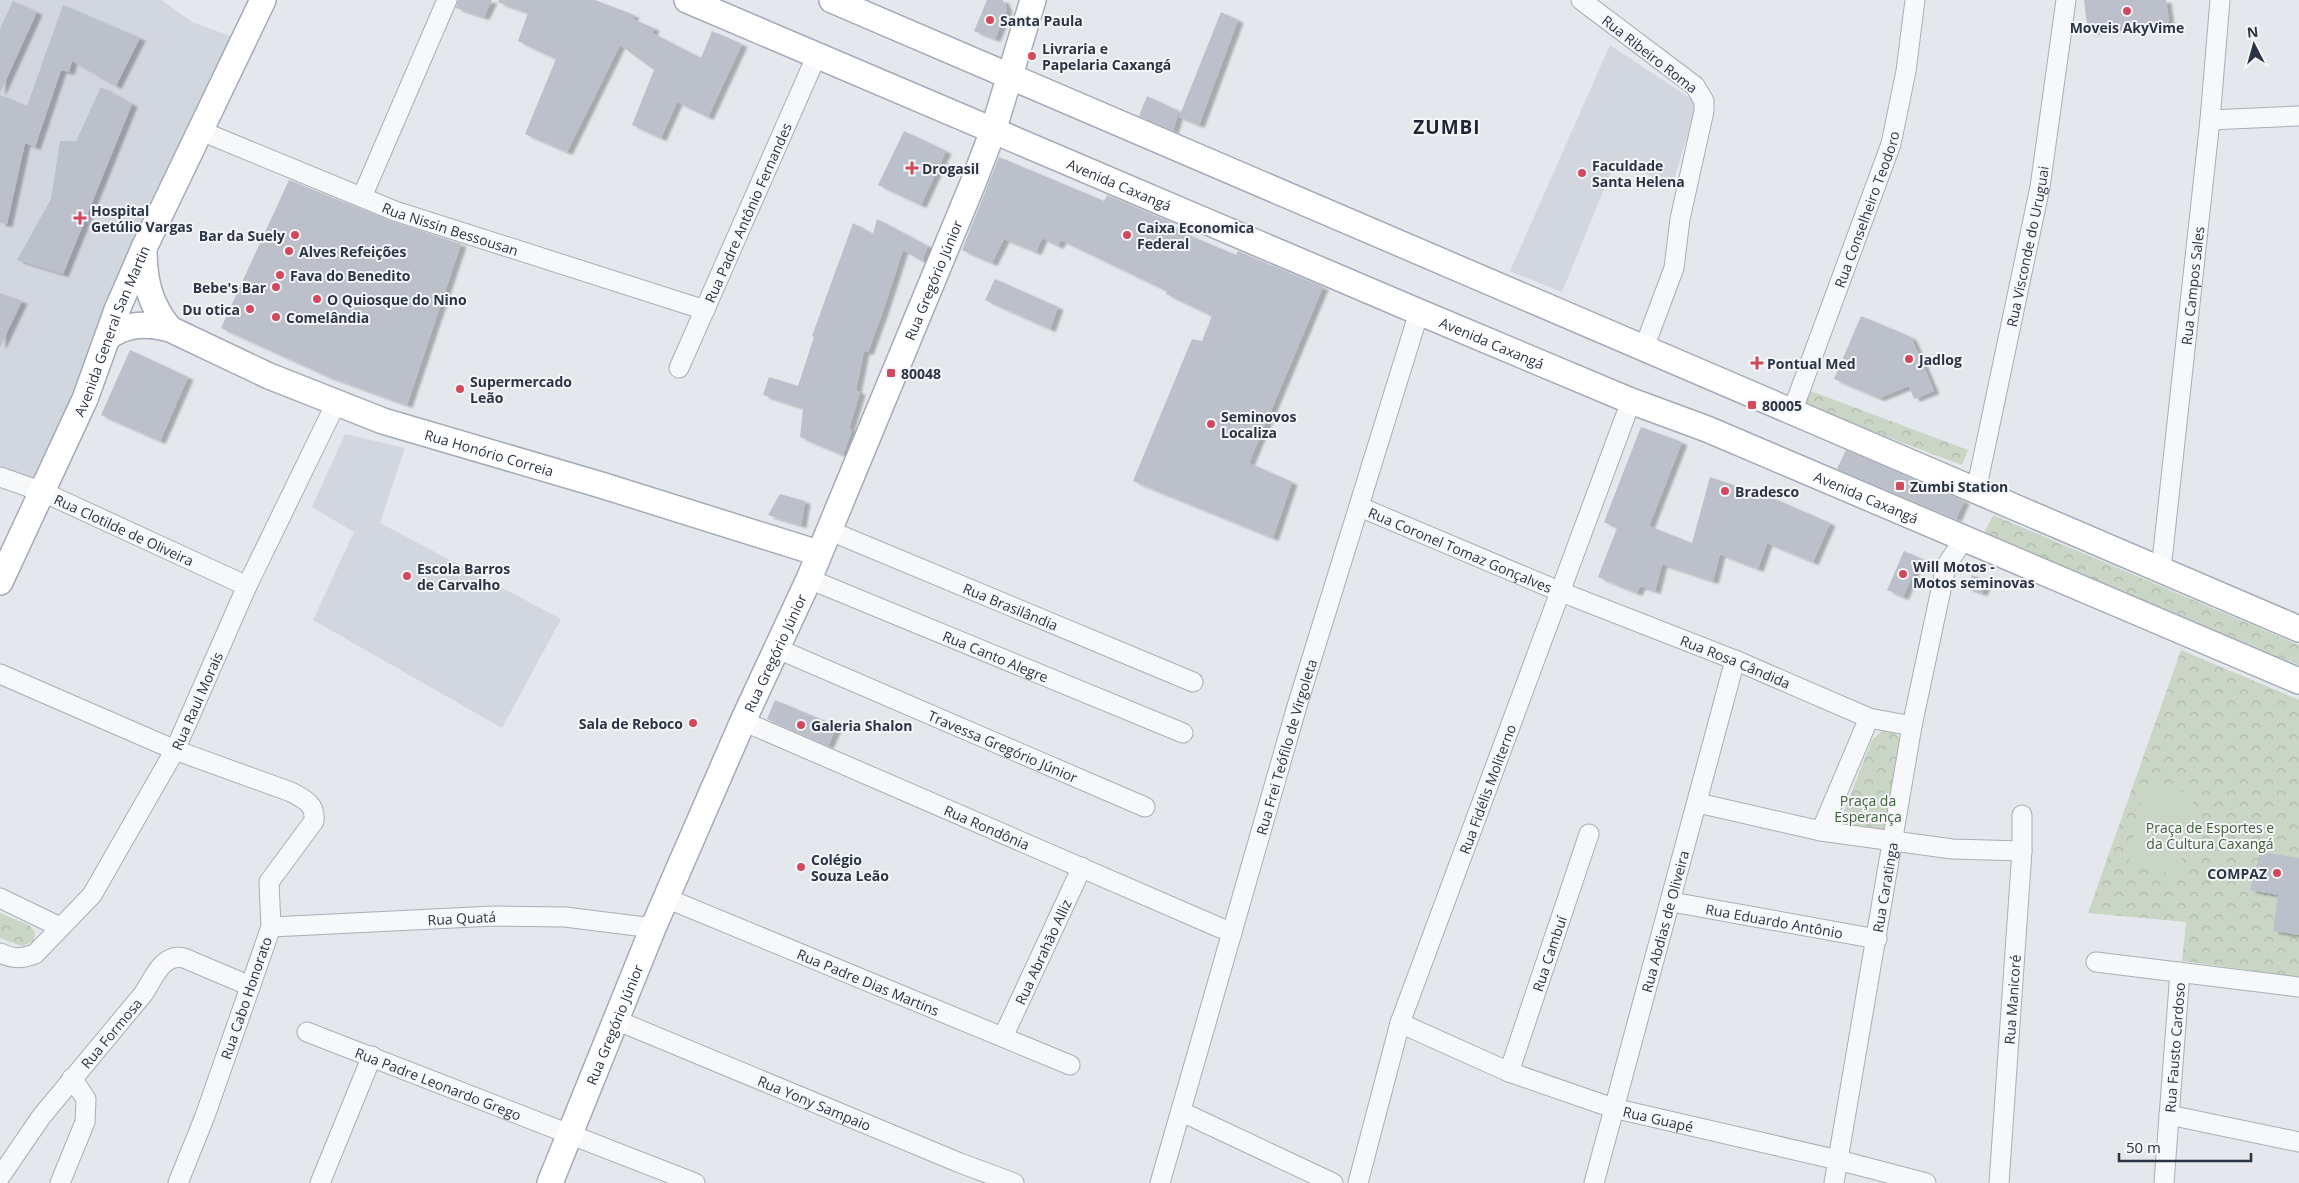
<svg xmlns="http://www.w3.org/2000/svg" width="2299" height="1183" viewBox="0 0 2299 1183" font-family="'Open Sans',sans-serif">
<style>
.built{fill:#d2d6de}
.park{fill:url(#park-crowns)}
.garden{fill:#c9d6c5}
.building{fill:#bbc0ca;filter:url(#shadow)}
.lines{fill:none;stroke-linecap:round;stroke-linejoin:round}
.minor-casing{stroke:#a9aeb7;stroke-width:21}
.major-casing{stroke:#a3abb8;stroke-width:28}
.minor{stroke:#f7f8fa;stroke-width:19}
.major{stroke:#fff;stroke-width:25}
.poi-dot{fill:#d1495b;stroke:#f4f6f9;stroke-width:2}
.labels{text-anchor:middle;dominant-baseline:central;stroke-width:4;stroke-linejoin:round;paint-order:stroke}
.poi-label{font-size:14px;font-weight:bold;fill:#2b3445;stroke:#f4f6f9;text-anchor:start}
.street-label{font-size:14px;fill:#2b3445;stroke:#f4f6f9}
.park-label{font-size:14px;fill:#3f6138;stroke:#f4f6f9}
.district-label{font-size:19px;font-weight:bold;letter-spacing:1px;fill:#1d2536;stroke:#f4f6f9}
</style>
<defs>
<pattern id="park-crowns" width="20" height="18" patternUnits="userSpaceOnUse" patternTransform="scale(1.25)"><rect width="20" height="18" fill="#c9d6c5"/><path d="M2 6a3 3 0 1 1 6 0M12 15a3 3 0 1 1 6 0" fill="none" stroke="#adb8ab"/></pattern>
<filter id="shadow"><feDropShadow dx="5.5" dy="3" stdDeviation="1" flood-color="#0004"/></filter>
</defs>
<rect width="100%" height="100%" fill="#e4e7ec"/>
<!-- built -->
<g class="built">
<path d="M0 0H161L192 22 238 39 40 484 0 467Z"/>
<path d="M1610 45 1697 103 1672 186 1616 160 1562 292 1510 271Z"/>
<path d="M345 434 405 448 380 523 561 619 502 728 313 620 354 532 312 507Z"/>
</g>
<!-- park -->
<g class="park">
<path d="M1808 390 1968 450 1962 465 1802 405Z"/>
<path d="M1993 515 2299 645V665L1984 533Z"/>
<path d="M2181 650 2299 700V977L2182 961 2186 922 2088 913Z"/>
<path d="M1883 730 1893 731 1901 740 1885 830 1883 832 1848 826 1843 814 1872 740Z"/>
<path d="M0 913 29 925 35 932 34 941 22 946 0 938Z"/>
</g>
<!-- garden -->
<path class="garden" d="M2145 784 2195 794 2178 875 2128 864Z"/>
<!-- building -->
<g class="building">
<path d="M458 0H492L484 17 456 8Z"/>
<path d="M499 0H595L634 15 632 19 654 28 652 33 701 58 712 31 742 44 708 117 677 102 661 138 632 125 654 70 620 45 567 152 525 134 556 59 518 41 528 13 498 2Z"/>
<path d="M987 0H1003L1007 9 995 39 974 31Z"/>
<path d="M2084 0H2166L2169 22 2088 32Z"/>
<path d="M13 1 37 12 0 93V29Z"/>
<path d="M63 5 140 38 116 86 72 61 69 72 61 70 35 147 25 143 7 224 0 223V95L27 106Z"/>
<path d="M1221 12 1238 20 1199 125 1179 117Z"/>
<path d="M101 87 132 104 63 274 17 260 51 199 60 141H76Z"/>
<path d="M1147 96 1179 111 1173 131 1139 116Z"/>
<path d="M904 131 946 151 921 205 878 185Z"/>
<path d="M999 157 1104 201 1107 195 1168 221 1167 224 1191 236 1236 255 1238 251 1323 287 1249 463 1292 482 1273 538 1133 481 1192 339 1202 341 1212 316 1166 294 1167 291 1061 240 1058 246 1042 238 1036 252 1004 239 992 263 962 250Z"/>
<path d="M289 180 391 221 461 244 407 405 327 376 221 328Z"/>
<path d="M877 219 928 246 922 261 903 250 882 314 868 352 864 351 856 390 860 392 849 429 852 430 843 455 800 437 803 408 763 395 769 377 798 386 814 337 812 336 853 223 873 234Z"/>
<path d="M995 279 1058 307 1050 329 985 300Z"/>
<path d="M0 293 22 301 0 347Z"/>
<path d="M1861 316 1911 337 1934 391 1914 399 1909 386 1879 398 1834 379Z"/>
<path d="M130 350 188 377 160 441 101 415Z"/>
<path d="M1641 427 1682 442 1649 526 1692 543 1710 477 1751 491 1752 489 1830 523 1813 562 1767 543 1758 569 1720 554 1713 581 1662 564 1655 591 1640 586 1637 593 1598 577 1617 528 1604 522Z"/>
<path d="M1846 450 1964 501 1956 519 1837 469Z"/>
<path d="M780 494 805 501 801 525 768 515Z"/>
<path d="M1904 551 1920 558 1903 597 1887 590Z"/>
<path d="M1972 575 1987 580 1982 593 1967 588Z"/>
<path d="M775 700 837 726 828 746 767 719Z"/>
<path d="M2260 852 2299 858V935L2273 931 2278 895 2250 890Z"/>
</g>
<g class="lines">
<defs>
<g id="minor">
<path d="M1581 0 1695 86 1704 101V111L1680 219 1674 268 1644 348"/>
<path d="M2210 120 2299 116"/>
<path id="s1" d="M201 131 395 211 705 310"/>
<path d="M362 197 447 0"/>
<path id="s2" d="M679 368 816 57"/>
<path id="s3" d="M1792 412 1891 144 1906 71 1915 0"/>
<path id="s4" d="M0 477 43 492 247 586"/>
<path id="s5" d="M1976 491 2040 187 2066 0"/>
<path id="s6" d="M1360 507 1561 592 1735 660 1869 718 1912 726"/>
<path id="s7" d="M828 530 1193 682"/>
<path id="s8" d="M2161 570 2210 120 2220 0"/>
<path id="s9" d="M809 579 1183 733"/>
<path id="s10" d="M778 649 1145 807"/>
<path d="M0 674 175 750 291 792C304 799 316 804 314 821L269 882 271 927 205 1116 178 1183"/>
<path id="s11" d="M743 721 1232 933"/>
<path d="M1698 803 1821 831 1952 849 2022 851"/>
<path d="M1821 831 1869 718"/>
<path d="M0 898 60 927"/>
<path id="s12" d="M666 898 1070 1065"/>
<path id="s13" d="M1672 902 1877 939"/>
<path id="s14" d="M271 927 494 916 565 917 653 928"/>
<path id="s15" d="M0 953C13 959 21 959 35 954L92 895 175 750 247 586 336 403"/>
<path d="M2096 962 2299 987"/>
<path id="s16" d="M616 1020 960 1163 1014 1183"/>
<path id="s17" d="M1400 1023 1509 1072 1613 1108 1838 1160 1926 1183"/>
<path id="s18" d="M307 1032 695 1183"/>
<path id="s19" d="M1003 1037 1082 867"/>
<path id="s20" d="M1509 1072 1589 834"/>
<path d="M1182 1112 1333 1183"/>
<path d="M2169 1115 2299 1142"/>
<path id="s21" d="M0 1177 41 1117 144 993C154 977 163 953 184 958L250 986"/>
<path d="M60 1183 85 1122 86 1099 72 1078"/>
<path d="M320 1183 372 1056"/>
<path id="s22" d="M1160 1183 1297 706 1419 312"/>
<path id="s23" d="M1358 1183 1400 1023 1631 401"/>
<path id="s24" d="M1594 1183 1735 660"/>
<path id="s25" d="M1834 1183 1912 726 1946 566 1964 539"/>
<path id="s26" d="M1999 1183 2022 851V815"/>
<path id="s27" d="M2164 1183 2180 972"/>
</g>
<g id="major">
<path id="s28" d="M687 0 1419 312 1631 401 1707 429 2299 681"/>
<path d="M832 0 2299 629"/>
<path id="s29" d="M144 248C144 279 149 304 170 329L269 376 383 421 601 485 818 553"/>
<path d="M108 337C127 323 147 323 170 329"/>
<path id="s30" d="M0 582 85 399 117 310 144 248 263 0"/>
<path id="s31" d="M550 1183 653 928 743 721 809 579 973 183 993 131 1033 0"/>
</g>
</defs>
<!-- minor casing -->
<use href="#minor" class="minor-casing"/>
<!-- major casing -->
<use href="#major" class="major-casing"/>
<!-- minor -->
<use href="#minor" class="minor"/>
<!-- major -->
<use href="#major" class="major"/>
</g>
<!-- markers -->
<g class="poi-dot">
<circle cx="2127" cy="11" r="5"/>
<circle cx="990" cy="20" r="5"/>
<circle cx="1032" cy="56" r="5"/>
<path d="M909.5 160.5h5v5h5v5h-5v5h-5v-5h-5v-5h5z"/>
<circle cx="1582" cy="173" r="5"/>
<path d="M77.5 210.5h5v5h5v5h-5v5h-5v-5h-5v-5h5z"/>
<circle cx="295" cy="235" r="5"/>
<circle cx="1127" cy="235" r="5"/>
<circle cx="289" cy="251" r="5"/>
<circle cx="280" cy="275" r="5"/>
<circle cx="276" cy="287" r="5"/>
<circle cx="317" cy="299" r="5"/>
<circle cx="250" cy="309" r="5"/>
<circle cx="276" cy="317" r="5"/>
<circle cx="1909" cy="359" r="5"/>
<path d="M1754.5 355.5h5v5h5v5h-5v5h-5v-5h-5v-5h5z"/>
<rect x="886" y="368" width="10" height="10" rx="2.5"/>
<circle cx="460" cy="389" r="5"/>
<rect x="1747" y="400" width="10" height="10" rx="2.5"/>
<circle cx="1211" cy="424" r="5"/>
<rect x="1895" y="481" width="10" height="10" rx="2.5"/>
<circle cx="1725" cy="491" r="5"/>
<circle cx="1903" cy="574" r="5"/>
<circle cx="407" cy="576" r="5"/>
<circle cx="693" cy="723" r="5"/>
<circle cx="801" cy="725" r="5"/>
<circle cx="801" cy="867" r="5"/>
<circle cx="2277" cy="873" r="5"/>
</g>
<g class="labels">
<!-- poi labels -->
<g class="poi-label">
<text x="1000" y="20">Santa Paula</text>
<text x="2127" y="27" text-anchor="middle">Moveis AkyVime</text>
<text x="1042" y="48">Livraria e<tspan x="1042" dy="16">Papelaria Caxangá</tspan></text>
<text x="1592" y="165">Faculdade<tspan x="1592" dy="16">Santa Helena</tspan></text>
<text x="922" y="168">Drogasil</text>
<text x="91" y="210">Hospital<tspan x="91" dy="16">Getúlio Vargas</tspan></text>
<text x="1137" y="227">Caixa Economica<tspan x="1137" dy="16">Federal</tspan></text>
<text x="285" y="235" text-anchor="end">Bar da Suely</text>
<text x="299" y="251">Alves Refeições</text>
<text x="290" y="275">Fava do Benedito</text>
<text x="266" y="287" text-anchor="end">Bebe's Bar</text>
<text x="327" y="299">O Quiosque do Nino</text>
<text x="240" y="309" text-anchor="end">Du otica</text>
<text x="286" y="317">Comelândia</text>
<text x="1919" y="359">Jadlog</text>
<text x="1767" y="363">Pontual Med</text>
<text x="901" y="373">80048</text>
<text x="470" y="381">Supermercado<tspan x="470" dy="16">Leão</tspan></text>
<text x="1762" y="405">80005</text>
<text x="1221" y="416">Seminovos<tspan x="1221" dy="16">Localiza</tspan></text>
<text x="1910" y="486">Zumbi Station</text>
<text x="1735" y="491">Bradesco</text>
<text x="1913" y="566">Will Motos -<tspan x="1913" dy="16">Motos seminovas</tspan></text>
<text x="417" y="568">Escola Barros<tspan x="417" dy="16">de Carvalho</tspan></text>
<text x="683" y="723" text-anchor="end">Sala de Reboco</text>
<text x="811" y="725">Galeria Shalon</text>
<text x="811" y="859">Colégio<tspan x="811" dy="16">Souza Leão</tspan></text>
<text x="2267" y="873" text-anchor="end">COMPAZ</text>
</g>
<!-- street labels -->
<g class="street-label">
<text transform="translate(1650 54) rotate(38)">Rua Ribeiro Roma</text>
<text stroke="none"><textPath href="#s28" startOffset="470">Avenida Caxangá</textPath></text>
<text stroke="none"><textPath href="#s3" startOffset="216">Rua Conselheiro Teodoro</textPath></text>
<text stroke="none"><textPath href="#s2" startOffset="170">Rua Padre Antônio Fernandes</textPath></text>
<text stroke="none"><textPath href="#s1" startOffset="268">Rua Nissin Bessousan</textPath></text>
<text stroke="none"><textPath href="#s5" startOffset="250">Rua Visconde do Uruguai</textPath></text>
<text stroke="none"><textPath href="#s31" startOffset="981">Rua Gregório Júnior</textPath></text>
<text stroke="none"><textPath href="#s8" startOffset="286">Rua Campos Sales</textPath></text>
<text stroke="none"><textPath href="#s30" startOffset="275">Avenida General San Martin</textPath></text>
<text stroke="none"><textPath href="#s28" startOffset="875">Avenida Caxangá</textPath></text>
<text stroke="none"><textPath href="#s29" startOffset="430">Rua Honório Correia</textPath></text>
<text stroke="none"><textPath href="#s28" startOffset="1280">Avenida Caxangá</textPath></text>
<text stroke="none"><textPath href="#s4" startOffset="135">Rua Clotilde de Oliveira</textPath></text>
<text stroke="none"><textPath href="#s6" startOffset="109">Rua Coronel Tomaz Gonçalves</textPath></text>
<text stroke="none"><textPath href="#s7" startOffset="198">Rua Brasilândia</textPath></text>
<text stroke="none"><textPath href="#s31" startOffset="576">Rua Gregório Júnior</textPath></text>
<text stroke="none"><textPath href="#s9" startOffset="202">Rua Canto Alegre</textPath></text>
<text stroke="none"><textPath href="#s6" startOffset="406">Rua Rosa Cândida</textPath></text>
<text stroke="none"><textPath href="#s15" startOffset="339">Rua Raul Morais</textPath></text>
<text stroke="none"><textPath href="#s10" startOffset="245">Travessa Gregório Júnior</textPath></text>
<text stroke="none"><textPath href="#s22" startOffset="454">Rua Frei Teófilo de Virgoleta</textPath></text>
<text stroke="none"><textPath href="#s23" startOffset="415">Rua Fidélis Moliterno</textPath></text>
<text stroke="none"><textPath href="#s11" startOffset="266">Rua Rondônia</textPath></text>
<text stroke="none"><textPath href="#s25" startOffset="300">Rua Caratinga</textPath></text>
<text stroke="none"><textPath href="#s14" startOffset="191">Rua Quatá</textPath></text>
<text stroke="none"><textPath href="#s13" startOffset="104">Rua Eduardo Antônio</textPath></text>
<text stroke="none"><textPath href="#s24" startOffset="271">Rua Abdias de Oliveira</textPath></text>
<text stroke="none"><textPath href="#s19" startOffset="94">Rua Abrahão Alliz</textPath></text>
<text stroke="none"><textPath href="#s20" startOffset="125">Rua Cambuí</textPath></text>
<text stroke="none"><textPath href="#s12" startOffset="219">Rua Padre Dias Martins</textPath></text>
<text transform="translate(246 998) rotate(-71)">Rua Cabo Honorato</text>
<text stroke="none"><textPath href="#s26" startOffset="184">Rua Manicoré</textPath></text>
<text stroke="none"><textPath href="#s31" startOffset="171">Rua Gregório Júnior</textPath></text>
<text stroke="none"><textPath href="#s21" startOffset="182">Rua Formosa</textPath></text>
<text stroke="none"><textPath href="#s27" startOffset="136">Rua Fausto Cardoso</textPath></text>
<text stroke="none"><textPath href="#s18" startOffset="141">Rua Padre Leonardo Grego</textPath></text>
<text stroke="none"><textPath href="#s16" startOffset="215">Rua Yony Sampaio</textPath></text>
<text stroke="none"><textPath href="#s17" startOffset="276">Rua Guapé</textPath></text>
</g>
<!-- park labels -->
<g class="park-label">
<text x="1868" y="800">Praça da<tspan x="1868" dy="16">Esperança</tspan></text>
<text x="2210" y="827">Praça de Esportes e<tspan x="2210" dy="16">da Cultura Caxangá</tspan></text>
</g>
<!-- district labels -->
<g class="district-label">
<text x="1447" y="127">ZUMBI</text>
</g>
</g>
<!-- north arrow -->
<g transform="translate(2254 45) rotate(354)" stroke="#f4f6f9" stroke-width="4" paint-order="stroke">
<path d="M0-4L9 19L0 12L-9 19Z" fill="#2b3445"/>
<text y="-8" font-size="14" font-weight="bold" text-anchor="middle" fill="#2b3445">N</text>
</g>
<!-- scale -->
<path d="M2119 1153v8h132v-8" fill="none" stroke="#2b3445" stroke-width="2.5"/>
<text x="2126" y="1153" font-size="15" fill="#2b3445" stroke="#f4f6f9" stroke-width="4" paint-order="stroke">50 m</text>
</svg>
